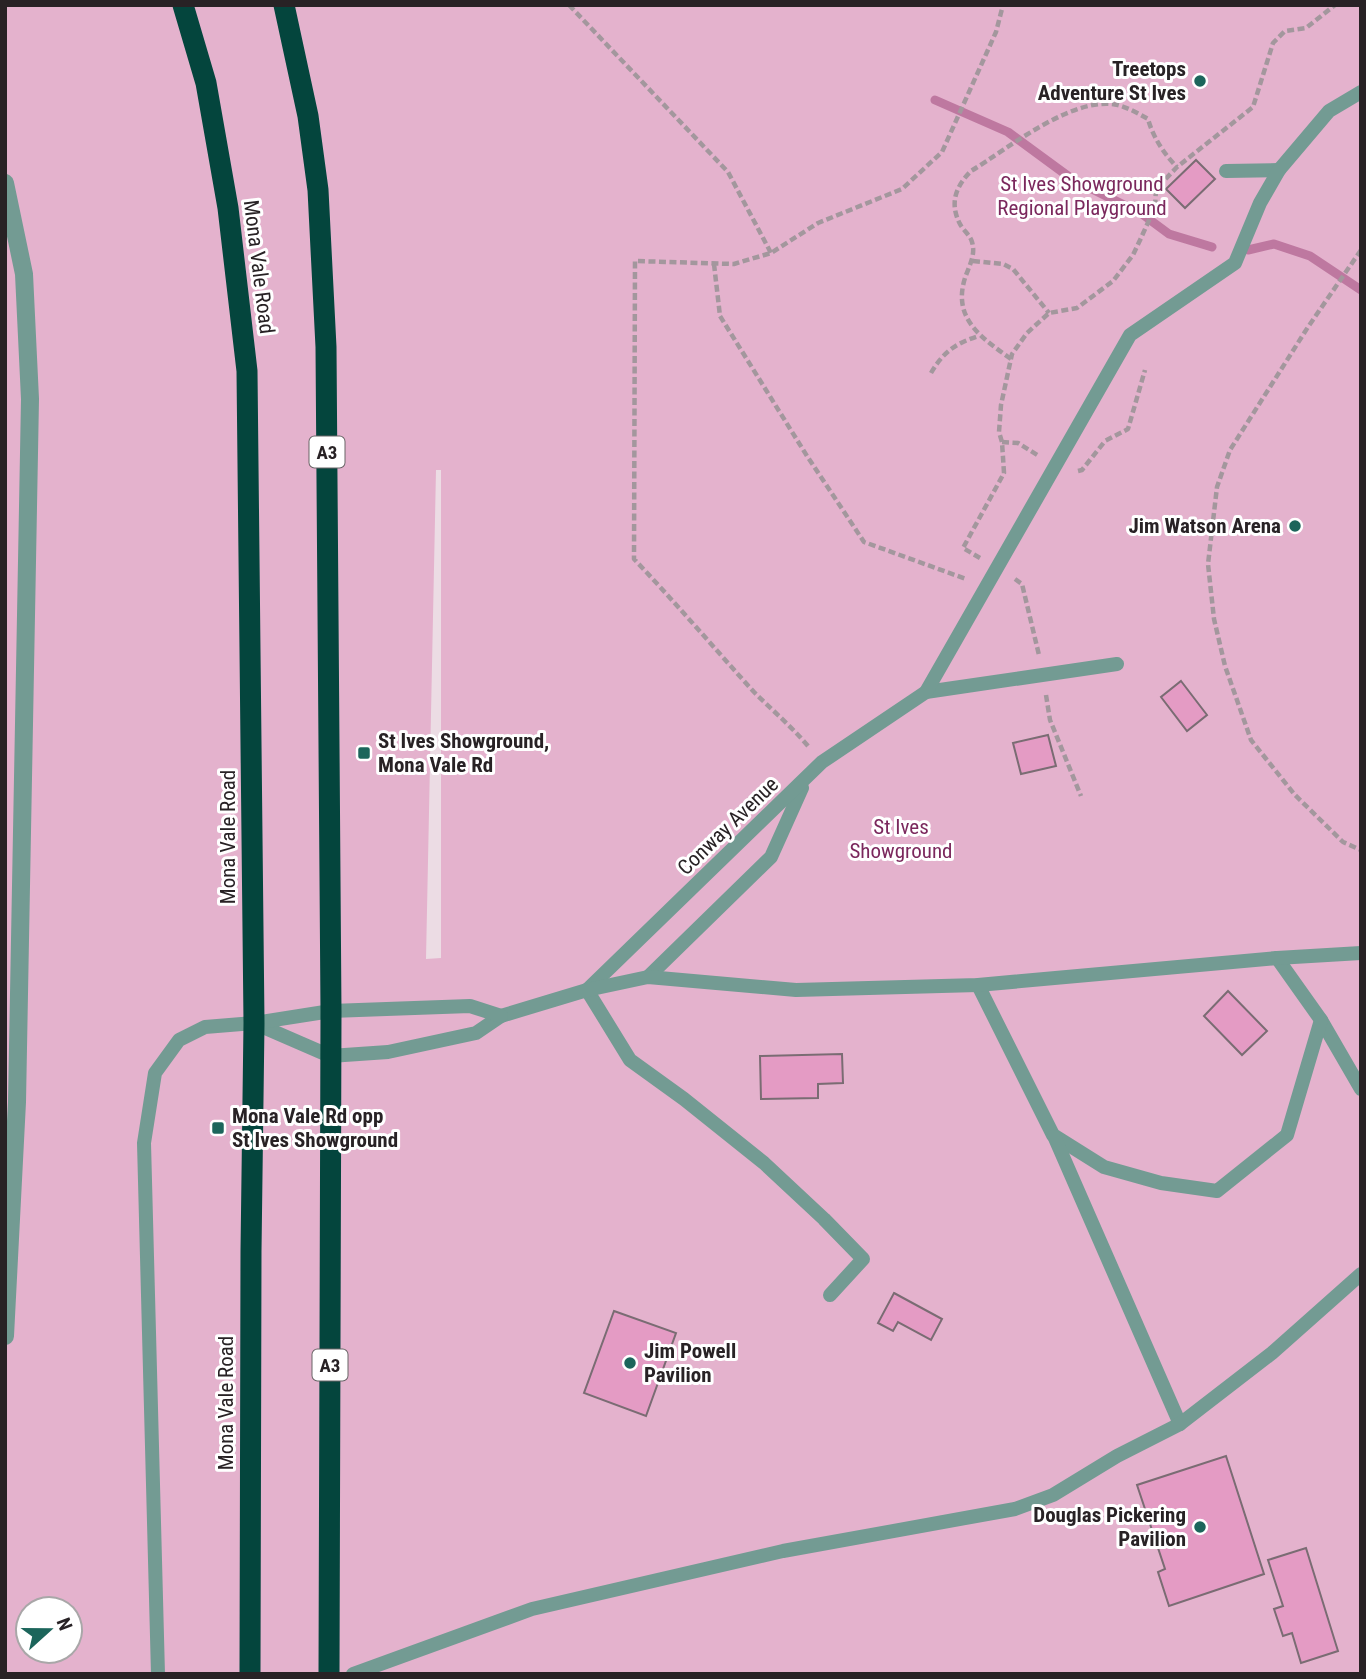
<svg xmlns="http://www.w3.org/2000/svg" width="1366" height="1679" viewBox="0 0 1366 1679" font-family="'Roboto Condensed',sans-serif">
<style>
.green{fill:#e4b2cd;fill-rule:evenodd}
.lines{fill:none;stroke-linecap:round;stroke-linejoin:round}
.stream{stroke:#be78a0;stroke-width:9}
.building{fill:#e49bc4;stroke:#7a6c73;stroke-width:2}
.path{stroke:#a3979d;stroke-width:4.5;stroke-dasharray:7 3.5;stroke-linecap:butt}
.lane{stroke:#739b93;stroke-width:14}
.street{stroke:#739b93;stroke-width:18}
.highway{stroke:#04453d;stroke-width:21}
.poi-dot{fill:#1c655b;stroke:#fff;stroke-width:2.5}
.labels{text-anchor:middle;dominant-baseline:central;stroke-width:6;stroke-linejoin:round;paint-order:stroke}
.shield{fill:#fff;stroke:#686466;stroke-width:2}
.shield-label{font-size:19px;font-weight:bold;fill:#282225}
.poi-label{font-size:21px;font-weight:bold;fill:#282225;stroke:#fff;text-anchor:end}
.park-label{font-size:21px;fill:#7b285d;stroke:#fff}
.street-label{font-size:21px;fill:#282225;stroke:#fff}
</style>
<rect width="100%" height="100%" fill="#ecdce4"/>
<!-- green -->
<path class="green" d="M5 5H1361V1674H5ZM436 470H441V958L426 959ZM28 1609H70V1651H28Z"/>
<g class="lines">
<!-- stream -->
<g class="stream">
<path d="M935 100 1008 132 1072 179 1142 214 1169 234 1212 247"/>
<path d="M1248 250 1274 244 1310 256 1361 290"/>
</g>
</g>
<!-- building -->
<g class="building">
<path d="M1196 160 1215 179 1185 208 1166 189Z"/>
<path d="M1181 681 1207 715 1187 731 1161 697Z"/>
<path d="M1048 735 1056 766 1021 774 1013 743Z"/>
<path d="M1228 991 1267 1031 1242 1055 1204 1016Z"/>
<path d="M842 1054 843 1083 818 1084V1098L761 1099 760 1056Z"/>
<path d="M894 1293 942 1319 931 1340 898 1322 893 1331 878 1323Z"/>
<path d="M614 1311 676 1333 646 1416 584 1393Z"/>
<path d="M1226 1456 1264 1574 1169 1606 1158 1572 1165 1569 1137 1485Z"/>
<path d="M1306 1548 1338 1651 1301 1663 1292 1633 1283 1636 1274 1609 1283 1606 1268 1560Z"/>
</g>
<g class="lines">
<!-- path -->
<g class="path">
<path d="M569 5 728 172 771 253"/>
<path d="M1361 250 1308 327 1230 450 1217 487 1208 564 1214 619 1225 666 1251 740 1295 795 1343 842 1361 850"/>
<path d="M973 261 1003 264 1013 269 1049 313"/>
<path d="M714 264 720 316 807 456 864 542 966 579"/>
<path d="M1011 359C982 338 952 319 965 278 969 266 976 255 972 242 970 235 963 230 960 224 949 203 956 186 971 171 1009 148 1073 95 1118 105 1129 108 1139 114 1148 119 1153 137 1164 154 1177 167"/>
<path d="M931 373C943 352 956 343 979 336"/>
<path d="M1002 442 1018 443 1039 456"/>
<path d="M1078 471 1082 470 1105 441 1128 429 1145 370"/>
<path d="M980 558 963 548 1004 473 1002 442 999 432 1001 405 1012 354 1027 333 1049 313 1077 308 1113 281 1133 255 1141 238 1155 207 1156 189 1177 167 1253 107 1273 43 1285 31 1306 28 1335 5"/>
<path d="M1015 579 1022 584 1039 655"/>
<path d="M1046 695 1050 720 1081 796"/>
<path d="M808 746C791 726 772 710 754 692 714 648 675 602 634 559L635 261 734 264 771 253 818 223 902 189 942 152 996 32 1003 5"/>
</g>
<!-- lane -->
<g class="lane">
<path d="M1226 171 1279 170"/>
<path d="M926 692 1117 664"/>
<path d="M1277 958 1321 1020 1361 1089"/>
<path d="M648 977 771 857 802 788"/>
<path d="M978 985 1053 1135 1104 1167 1161 1183 1217 1191 1287 1135 1321 1020"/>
<path d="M587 990 822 762 926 692 1130 335 1235 263 1260 203 1279 170 1329 111 1361 92"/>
<path d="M587 990 630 1060 684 1099 764 1163 824 1219 863 1259 830 1295"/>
<path d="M254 1023 330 1056 388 1052 476 1033 501 1016 587 990 648 977 796 990 978 985 1277 958 1361 953"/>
<path d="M1054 1136 1180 1424"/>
<path d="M158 1674 144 1143 155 1073 179 1040 205 1027 254 1023 331 1011 470 1006 501 1016"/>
<path d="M353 1674 532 1609 783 1551 1015 1509 1053 1495 1117 1456 1180 1424 1272 1353 1361 1274"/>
</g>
<!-- street -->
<path class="street" d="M5 183 24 274 30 399 17 1102 5 1336"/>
<!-- highway -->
<g class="highway">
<path d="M183 5 206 83 228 208 247 371 254 1023 251 1251 250 1674"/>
<path d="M284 5 308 116 318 190 326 347 331 1011 329 1674"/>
</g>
</g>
<!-- markers -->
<g class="poi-dot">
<circle cx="1200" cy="81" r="7"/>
<circle cx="1295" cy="526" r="7"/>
<rect x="357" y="746" width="14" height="14" rx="3.5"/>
<rect x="211" y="1121" width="14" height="14" rx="3.5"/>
<circle cx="630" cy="1363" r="7"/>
<circle cx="1200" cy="1527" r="7"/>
</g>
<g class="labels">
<!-- shield labels -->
<g class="shield">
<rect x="309.5" y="436.5" width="35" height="31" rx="5"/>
<rect x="312.5" y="1349.5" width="35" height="31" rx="5"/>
</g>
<g class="shield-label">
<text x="327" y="452">A3</text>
<text x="330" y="1365">A3</text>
</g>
<!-- poi labels -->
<g class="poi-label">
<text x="1186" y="69">Treetops<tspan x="1186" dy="24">Adventure St Ives</tspan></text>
<text x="1281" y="526">Jim Watson Arena</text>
<text x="378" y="741" text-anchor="start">St Ives Showground,<tspan x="378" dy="24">Mona Vale Rd</tspan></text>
<text x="232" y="1116" text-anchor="start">Mona Vale Rd opp<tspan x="232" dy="24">St Ives Showground</tspan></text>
<text x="644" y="1351" text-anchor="start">Jim Powell<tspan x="644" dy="24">Pavilion</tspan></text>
<text x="1186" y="1515">Douglas Pickering<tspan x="1186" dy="24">Pavilion</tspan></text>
</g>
<!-- park labels -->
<g class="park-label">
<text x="1082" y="184">St Ives Showground<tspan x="1082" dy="24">Regional Playground</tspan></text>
<text x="901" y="827">St Ives<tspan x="901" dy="24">Showground</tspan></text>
</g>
<!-- street labels -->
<g class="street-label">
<text transform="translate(259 267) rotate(83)">Mona Vale Road</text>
<text transform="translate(728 826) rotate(-44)">Conway Avenue</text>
<text transform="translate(228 837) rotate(-90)">Mona Vale Road</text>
<text transform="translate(226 1403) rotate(-90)">Mona Vale Road</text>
</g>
</g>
<!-- border -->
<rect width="1366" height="1679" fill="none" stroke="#282225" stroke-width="14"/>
<!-- north arrow -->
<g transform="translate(49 1630) rotate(69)"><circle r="33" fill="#ffffff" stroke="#a9a7a8" stroke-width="2"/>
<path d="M0-5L12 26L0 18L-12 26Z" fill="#1c655b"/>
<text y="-10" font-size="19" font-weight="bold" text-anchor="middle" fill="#282225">N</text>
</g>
</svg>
